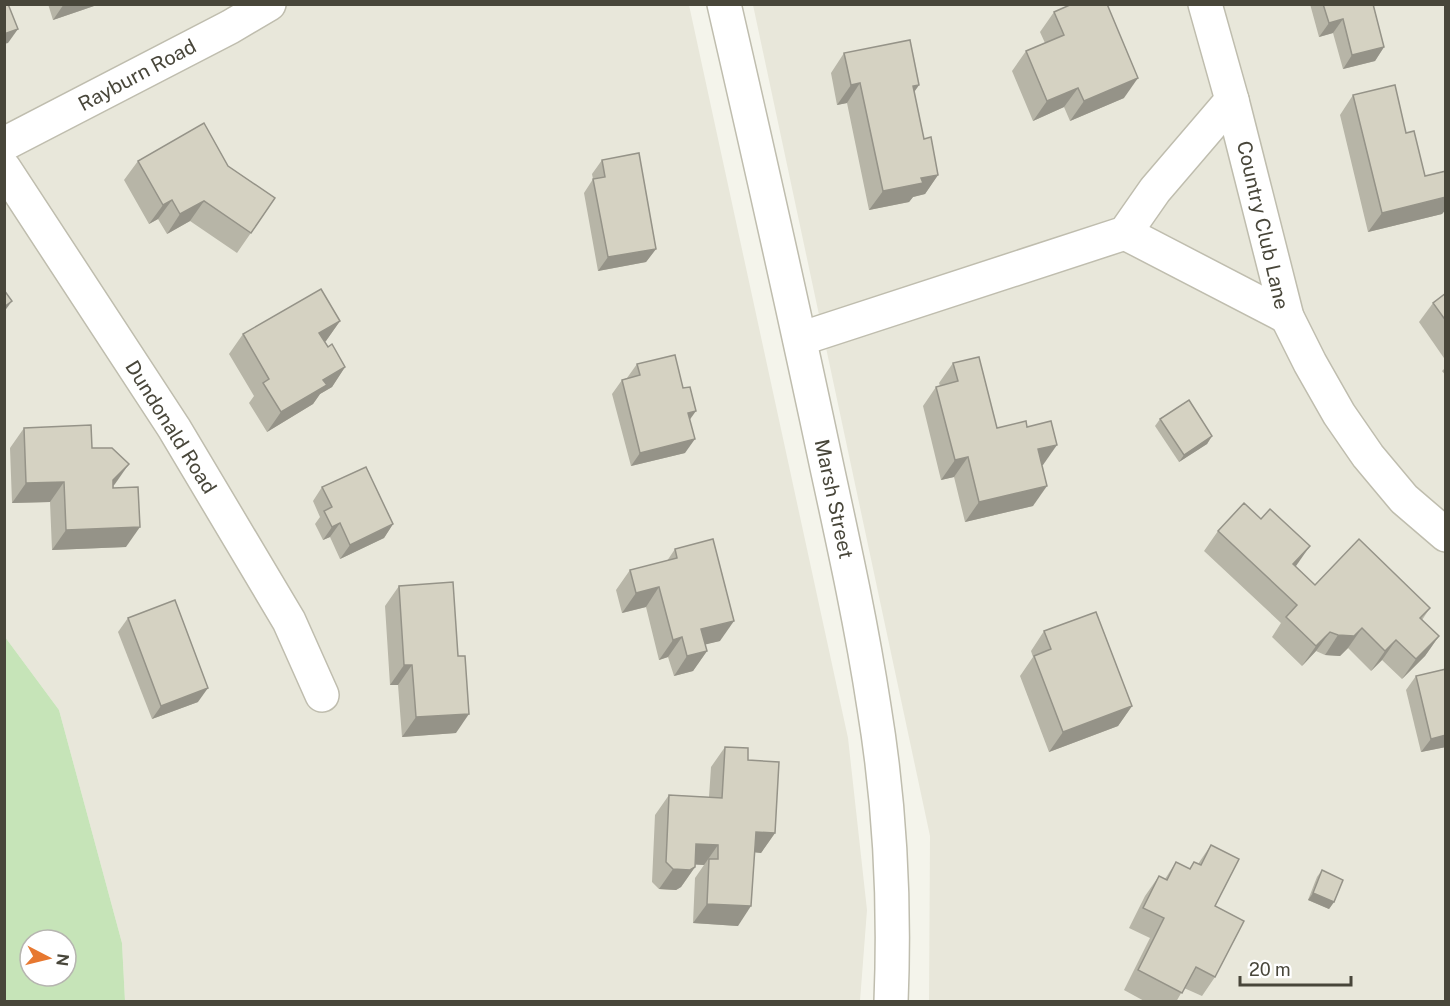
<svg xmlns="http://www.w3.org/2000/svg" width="1450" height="1006" viewBox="0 0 1450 1006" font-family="'Public Sans',sans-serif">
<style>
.residential{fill:#e8e7da}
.green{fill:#c6e4b8;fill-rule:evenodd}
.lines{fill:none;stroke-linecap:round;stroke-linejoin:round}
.minor-casing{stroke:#bfbdae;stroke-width:36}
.minor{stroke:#fff;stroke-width:33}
.wall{fill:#b7b5a7}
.shaded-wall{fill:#959388}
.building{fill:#d5d2c2;stroke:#959388;stroke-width:1.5}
.labels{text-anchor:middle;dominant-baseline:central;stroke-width:4.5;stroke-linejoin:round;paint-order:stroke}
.street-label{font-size:20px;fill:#48463a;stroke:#fff}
</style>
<rect width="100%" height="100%" fill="#f4f4eb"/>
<!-- residential -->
<g class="residential">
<path d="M4 5H689L848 738 867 910 860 1001H125L122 943 59 710 5 637Z"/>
<path d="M753 5H1445V1001H929L930 836Z"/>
</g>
<!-- green -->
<path class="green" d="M5 637 59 710 122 943 125 1001H5ZM30 940H66V976H30Z"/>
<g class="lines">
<defs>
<g id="minor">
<path d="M724 4C760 160 795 316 828 472 845 550 862 628 874 707 890 804 895 904 891 1002"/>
<path d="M1232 100 1287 317 1310 363 1339 414 1368 456 1404 499 1446 535"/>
<path d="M4 144 230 27 269 4"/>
<path d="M4 168 174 428 289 621 322 695"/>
<path d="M1125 233 1287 317"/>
<path d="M800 339 1125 233 1155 190 1232 100 1205 4"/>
</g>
</defs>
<!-- minor casing -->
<use href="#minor" class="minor-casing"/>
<!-- minor -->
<use href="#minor" class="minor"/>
</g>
<!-- wall -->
<g class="wall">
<path d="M48 4H95L94 6 53 20Z"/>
<path d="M1310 4H1373L1384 47 1375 61 1343 69 1333 33 1319 37Z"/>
<path d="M1054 12 1124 98 1070 121 1064 107 1033 121 1012 71 1026 51 1045 43 1040 32Z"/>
<path d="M844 53 919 85 914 92 924 139 938 175 925 194 913 197 909 202 869 210 847 103 837 105 831 73Z"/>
<path d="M1353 95 1406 133 1425 176 1446 171V209L1442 214 1368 232 1340 115Z"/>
<path d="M602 160 656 249 646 262 598 271 584 193 593 179 592 174Z"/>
<path d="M138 161 228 166 275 198 237 253 190 221 167 234 158 219 149 224 124 180Z"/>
<path d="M1446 293V361L1419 322 1433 303Z"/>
<path d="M340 321 325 342 328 347 345 367 332 387 320 394 313 404 267 432 249 403 254 396 229 354 243 334Z"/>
<path d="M953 363 997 428 1027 427 1043 465H1042L1033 506 965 522 954 477 941 480 923 406 936 387 940 386 939 383Z"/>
<path d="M637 364 683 388 690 420 685 453 631 466 612 394 622 380 627 378Z"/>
<path d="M1446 367V376L1442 371Z"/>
<path d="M1160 419 1212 436 1207 444 1179 462 1155 426Z"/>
<path d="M24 428 92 448 115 484 113 485 126 547 52 550 50 502 12 503 10 448Z"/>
<path d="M322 487 393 524 384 538 340 559 330 537 323 540 315 524 320 517 313 501Z"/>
<path d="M1218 531 1295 567 1315 585 1430 608 1422 620 1439 636 1425 656 1402 679 1382 660 1371 671 1348 648 1340 656 1325 655 1316 651 1302 666 1272 637 1281 623 1204 551Z"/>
<path d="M675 549 720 641 705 644 707 651 693 671 674 676 668 657 659 660 646 607 622 613 616 590 630 570 667 561Z"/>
<path d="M399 586 456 733 402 737 398 685H390L385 606Z"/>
<path d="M128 618 198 702 152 719 118 632Z"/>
<path d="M1044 631 1132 706 1118 726 1049 752 1020 676 1033 657 1031 651Z"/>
<path d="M1446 669V747L1421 752 1406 690 1416 676Z"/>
<path d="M725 747 748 760 775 833 761 853 754 852 738 926 693 923 695 878 704 865 695 864V867L681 887 676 890 659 889 652 882 655 815 669 795 709 797 711 767Z"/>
<path d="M1211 845 1215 906V977L1202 996 1184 988 1176 1002H1146L1124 990 1150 938 1129 928 1145 896 1159 876 1165 879 1176 862 1189 869 1194 862 1198 864Z"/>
<path d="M1322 870 1334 902 1329 909 1308 900 1317 877Z"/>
</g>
<!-- shaded-wall -->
<g class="shaded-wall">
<path d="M64 4H95L94 6 53 20Z"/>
<path d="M1343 19 1333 33 1319 37 1329 23Z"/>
<path d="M18 29 8 43 4 44V34Z"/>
<path d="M1384 47 1375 61 1343 69 1352 55Z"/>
<path d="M1138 78 1124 98 1070 121 1084 101Z"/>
<path d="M860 83 847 103 837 105 851 85Z"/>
<path d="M919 85 905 105 913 86Z"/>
<path d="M1078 88 1064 107 1033 121 1047 101Z"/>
<path d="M938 175 925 194 913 197 909 202 869 210 883 191 921 178Z"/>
<path d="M1446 197V209L1442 214 1368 232 1382 213Z"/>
<path d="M172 200 158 219 149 224 163 205Z"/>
<path d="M204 201 190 221 167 234 180 214Z"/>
<path d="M656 249 646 262 598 271 608 257Z"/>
<path d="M12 301 4 312V307Z"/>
<path d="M340 321 326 341 305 353 319 333Z"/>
<path d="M345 367 332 387 320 394 313 404 267 432 281 412 323 380Z"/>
<path d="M696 411 686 425 688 413Z"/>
<path d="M1212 436 1207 444 1179 462 1184 455Z"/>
<path d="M695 439 685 453 631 466 640 453Z"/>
<path d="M1057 445 1043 465 1024 469 1038 449Z"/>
<path d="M968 457 954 477 941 480 955 460Z"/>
<path d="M129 464 115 484 99 500 113 480Z"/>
<path d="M64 482 50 502 12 503 26 483Z"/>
<path d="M1047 486 1033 506 965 522 979 502Z"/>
<path d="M340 523 330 537 323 540 332 527Z"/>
<path d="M393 524 384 538 340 559 350 545Z"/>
<path d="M140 527 126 547 52 550 66 530Z"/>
<path d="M1310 546 1296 566 1279 584 1293 564Z"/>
<path d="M659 587 646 607 622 613 636 593Z"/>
<path d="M734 621 720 641 687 649 701 629Z"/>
<path d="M1362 628 1348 648 1340 656 1325 655 1338 635Z"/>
<path d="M1330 632 1316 651 1302 666 1316 646Z"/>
<path d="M1439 636 1425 656 1402 679 1416 659Z"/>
<path d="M682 637 668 657 659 660 673 640Z"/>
<path d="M1396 640 1382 660 1371 671 1385 651Z"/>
<path d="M707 651 693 671 674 676 687 656Z"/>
<path d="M404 665H412L398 685H390Z"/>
<path d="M208 688 198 702 152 719 161 706Z"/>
<path d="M1132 706 1118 726 1049 752 1063 732Z"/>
<path d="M469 714 456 733 402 737 416 717Z"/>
<path d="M1446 735V747L1421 752 1431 739Z"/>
<path d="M756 832 775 833 761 853 742 851Z"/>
<path d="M696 844 718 845 704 865 682 864Z"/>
<path d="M695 867 681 887 676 890 659 889 673 869Z"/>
<path d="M1313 893 1334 902 1329 909 1308 900Z"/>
<path d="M707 904 751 906 738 926 693 923Z"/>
</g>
<!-- building -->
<g class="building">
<path d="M4 4H8L18 29 4 34Z"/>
<path d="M1072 4H1107L1138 78 1084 101 1078 88 1047 101 1026 51 1064 35 1054 12Z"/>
<path d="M1323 4H1373L1384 47 1352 55 1343 19 1329 23Z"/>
<path d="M910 40 919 85 913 86 924 139 931 137 938 175 921 178 923 183 883 191 860 83 851 85 844 53Z"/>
<path d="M1395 85 1406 133 1414 131 1425 176 1446 171V197L1382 213 1353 95Z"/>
<path d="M204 123 228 166 275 198 251 233 204 201 180 214 172 200 163 205 138 161Z"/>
<path d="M639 153 656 249 608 257 593 179 605 177 602 160Z"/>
<path d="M321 289 340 321 319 333 328 347 332 344 345 367 323 380 327 385 281 412 263 383 269 379 243 334Z"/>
<path d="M4 290 12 301 4 307Z"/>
<path d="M1446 293V321L1433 303Z"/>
<path d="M675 355 683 388 690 387 696 411 688 413 695 439 640 453 622 380 640 375 637 364Z"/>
<path d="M979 357 997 428 1026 421 1027 427 1051 421 1057 445 1038 449 1047 486 979 502 968 457 955 460 936 387 958 381 953 363Z"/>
<path d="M1189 400 1212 436 1184 455 1160 419Z"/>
<path d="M91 425 92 448H112L129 464 113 480V488L138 487 140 527 66 530 64 482 26 483 24 428Z"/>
<path d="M366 467 393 524 350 545 340 523 332 527 324 511 332 507 322 487Z"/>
<path d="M1244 503 1261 519 1270 509 1310 546 1293 564 1315 585 1359 539 1430 608 1420 618 1439 636 1416 659 1396 640 1385 651 1362 628 1354 636 1338 635 1330 632 1316 646 1286 617 1297 605 1218 531Z"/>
<path d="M713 539 734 621 701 629 707 651 687 656 682 637 673 640 659 587 636 593 630 570 677 558 675 549Z"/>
<path d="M453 582 458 656H465L469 714 416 717 412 665H404L399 586Z"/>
<path d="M175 600 208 688 161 706 128 618Z"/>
<path d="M1096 612 1132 706 1063 732 1034 656 1051 649 1044 631Z"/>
<path d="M1446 669V735L1431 739 1416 676Z"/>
<path d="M725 747 748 748V760L779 762 775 833 756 832 751 906 707 904 709 859H718V845L696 844 695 867 690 870 673 869 666 862 669 795 722 798Z"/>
<path d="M1211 845 1239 859 1215 906 1244 921 1215 977 1196 967 1182 993 1138 970 1164 918 1143 908 1159 876 1167 880 1176 862 1190 869 1194 862 1201 865Z"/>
<path d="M1322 870 1343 880 1334 902 1313 893Z"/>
</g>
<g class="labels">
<!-- street labels -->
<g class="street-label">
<text transform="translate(137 75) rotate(-28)">Rayburn Road</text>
<text transform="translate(1263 225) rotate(77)">Country Club Lane</text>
<text transform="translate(171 427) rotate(58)">Dundonald Road</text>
<text transform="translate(834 499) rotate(78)">Marsh Street</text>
</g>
</g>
<!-- border -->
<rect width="1450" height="1006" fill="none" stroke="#48463a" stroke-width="12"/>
<!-- north arrow -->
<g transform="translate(48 958) rotate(97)"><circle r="28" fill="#ffffff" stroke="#b6b5b0" stroke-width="1.5"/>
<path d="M0-4.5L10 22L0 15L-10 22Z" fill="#e77830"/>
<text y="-9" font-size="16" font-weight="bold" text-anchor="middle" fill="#48463a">N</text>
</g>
<!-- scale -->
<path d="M1240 976v9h111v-9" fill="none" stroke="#48463a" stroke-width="3"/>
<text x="1249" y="976" font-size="18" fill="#48463a" stroke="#ffffff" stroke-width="4.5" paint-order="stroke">20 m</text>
</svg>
